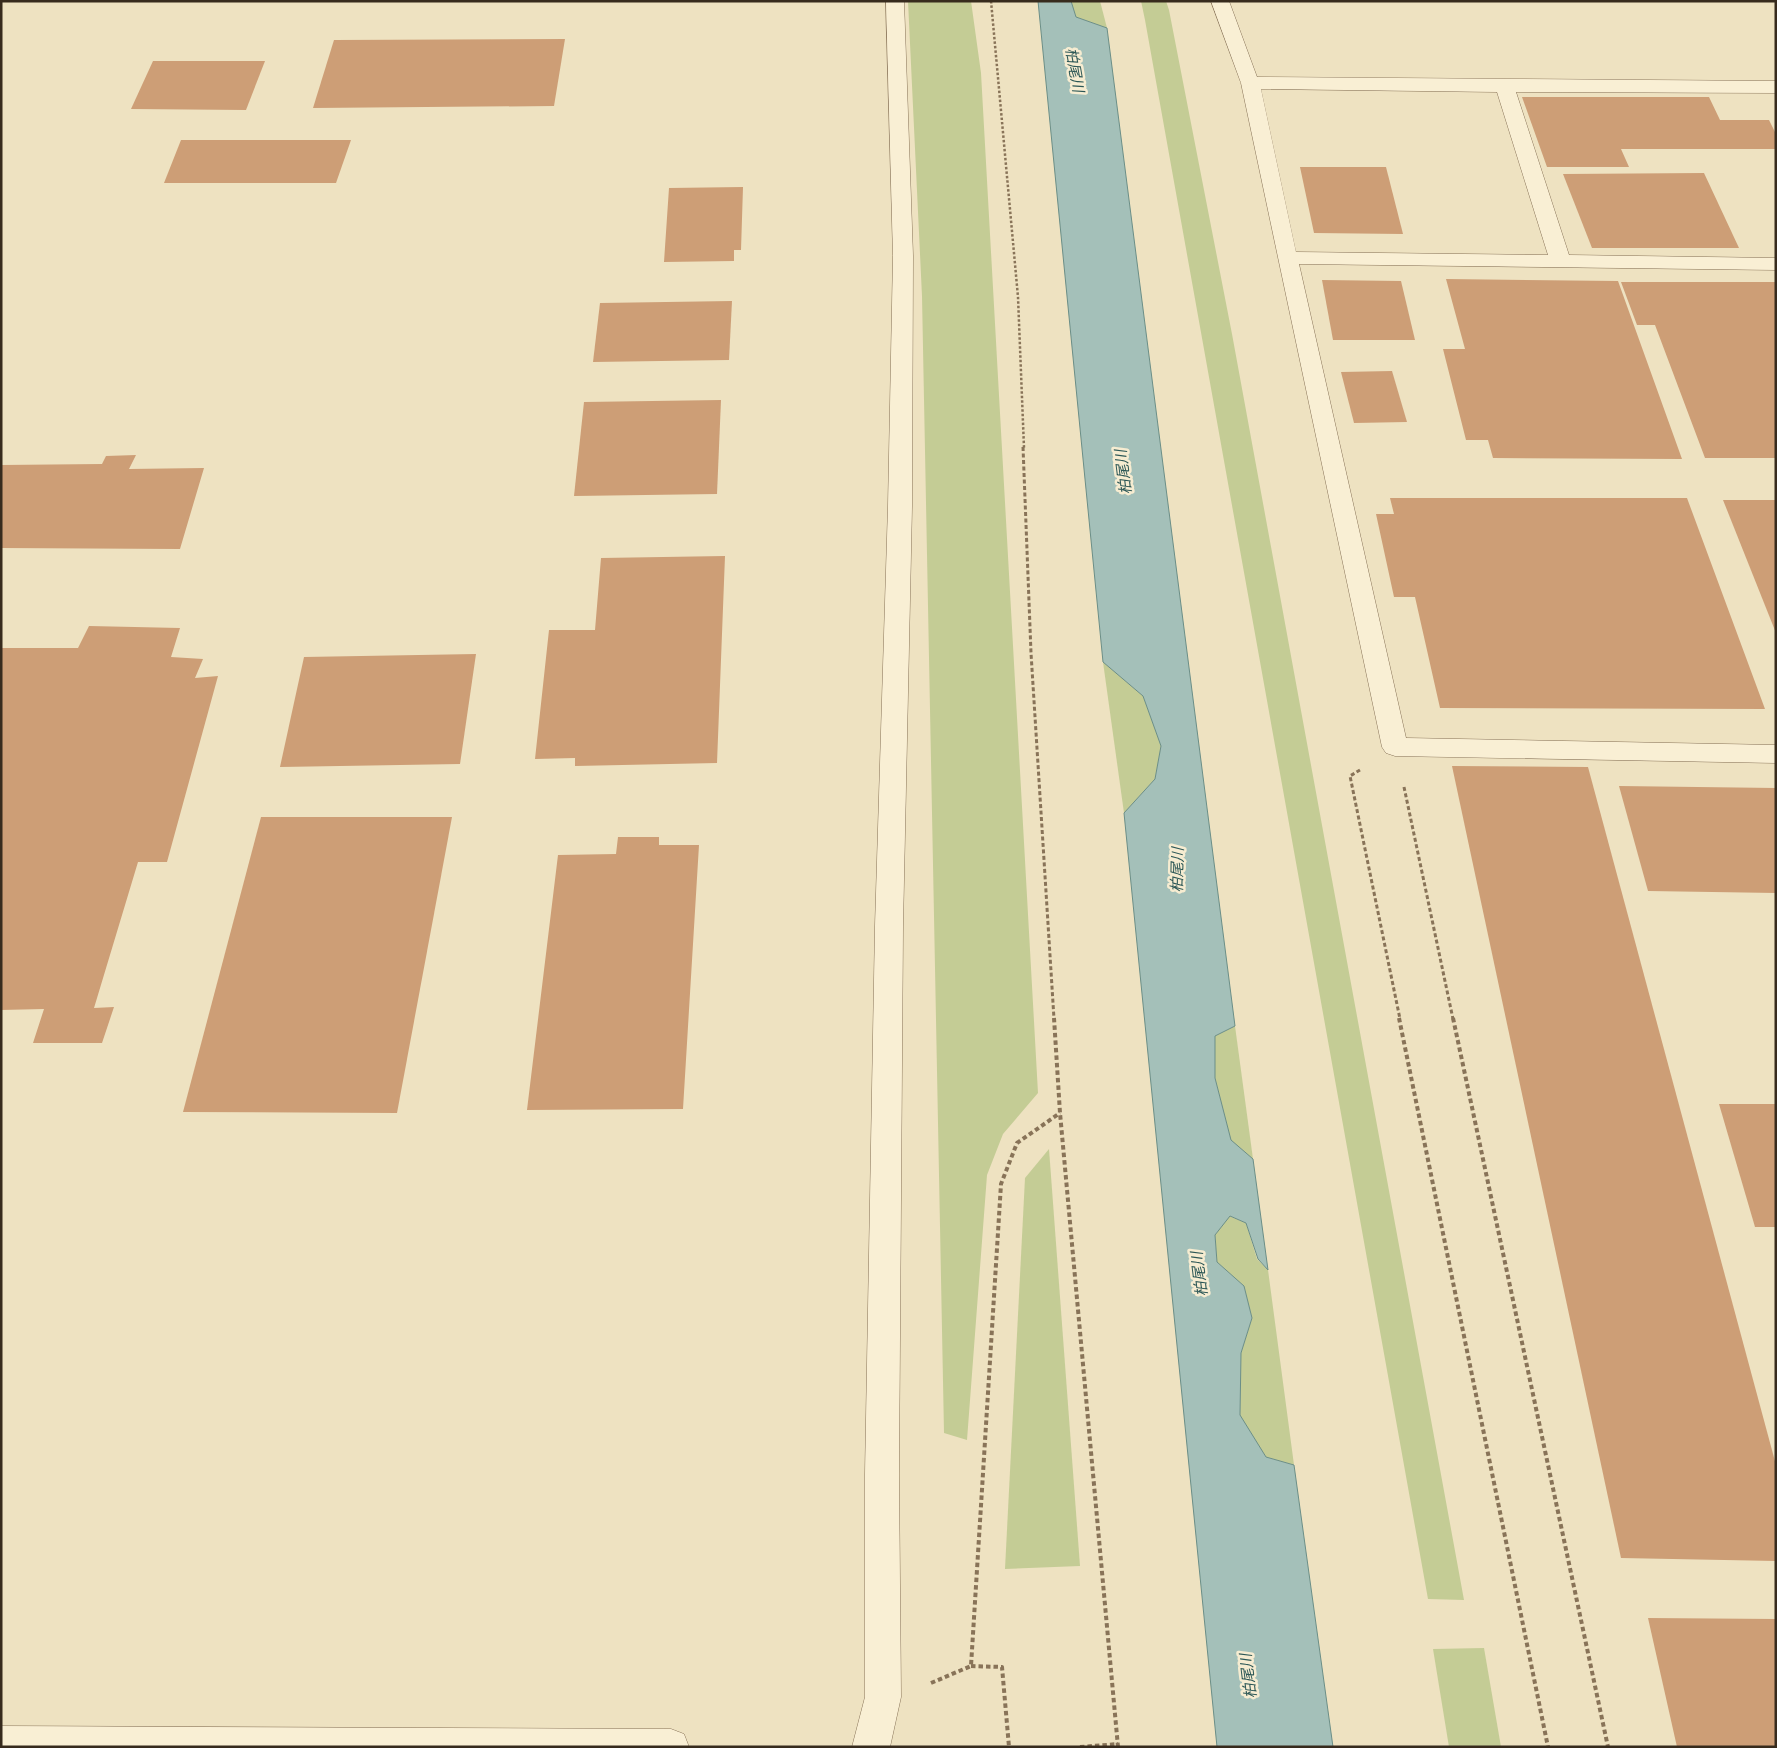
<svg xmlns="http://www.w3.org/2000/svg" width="1777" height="1748" viewBox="0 0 1777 1748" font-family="'IBM Plex Serif','Noto Sans JP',serif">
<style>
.green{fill:#c4cc95}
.water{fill:#a4c0b9;stroke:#6b8e87}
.building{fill:#cd9e76}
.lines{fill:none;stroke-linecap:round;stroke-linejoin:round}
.minor-casing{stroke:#887358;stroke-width:1}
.path-far2{stroke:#887358;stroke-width:2.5;stroke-dasharray:2.5 2;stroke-linecap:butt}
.path-far1{stroke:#887358;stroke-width:3;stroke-dasharray:4 2.5;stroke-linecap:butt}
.path{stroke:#887358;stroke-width:4;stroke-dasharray:4.5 3;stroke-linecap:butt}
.minor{fill:#f9efd4;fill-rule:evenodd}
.labels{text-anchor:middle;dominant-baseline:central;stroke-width:5;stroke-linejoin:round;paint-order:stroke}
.water-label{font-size:15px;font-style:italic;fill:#2c5756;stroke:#f6ecd1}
</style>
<rect width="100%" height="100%" fill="#eee2c1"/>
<!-- green -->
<g class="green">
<path d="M908 1H971L981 73 1038 1093 1003 1134 987 1175 967 1440 944 1433 922 296Z"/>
<path d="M1071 1H1100L1107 28 1076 17Z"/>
<path d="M1141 1H1166L1169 10 1232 334 1464 1600 1428 1599 1145 20Z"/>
<path d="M1103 662 1143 696 1161 746 1155 779 1124 813Z"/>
<path d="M1235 1026 1253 1159 1231 1141 1215 1078V1036Z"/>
<path d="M1049 1149 1080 1566 1005 1569 1025 1178Z"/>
<path d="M1229 1216 1246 1223 1257 1259 1268 1270 1294 1465 1266 1457 1240 1416 1241 1353 1252 1318 1244 1286 1217 1262 1215 1235Z"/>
<path d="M1484 1648 1501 1747H1449L1433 1649Z"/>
</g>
<!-- water -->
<path class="water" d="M1038 1H1071L1076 17 1107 28 1235 1026 1215 1036V1078L1231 1140 1253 1159 1268 1270 1258 1259 1246 1223 1230 1216 1215 1235 1217 1262 1244 1286 1252 1318 1241 1353 1240 1415 1266 1457 1294 1465 1333 1747H1217L1124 813 1155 779 1161 746 1143 696 1103 662Z"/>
<!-- building -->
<g class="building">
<path d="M565 39 554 106 313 108 334 40Z"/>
<path d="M153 61H265L246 110 131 109Z"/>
<path d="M1522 97H1709L1720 120H1769L1776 134V149H1621L1629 167H1547Z"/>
<path d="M181 140H351L336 183H164Z"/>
<path d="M1300 167H1386L1403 234 1314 233Z"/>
<path d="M1704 173 1739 248H1592L1563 174Z"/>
<path d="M743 187 741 250H734V261L664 262 669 188Z"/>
<path d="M1446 279 1618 281 1682 459 1493 458 1488 440H1466L1443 349H1465Z"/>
<path d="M1322 280 1401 281 1415 340H1333Z"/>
<path d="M1621 282H1776V458H1705L1655 325H1637Z"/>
<path d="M732 301 729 360 593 362 600 303Z"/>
<path d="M1392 371 1407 422 1354 423 1341 372Z"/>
<path d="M721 400 717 494 574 496 584 402Z"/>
<path d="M136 455 129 469 204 468 180 549 1 548V465L102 464 106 456Z"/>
<path d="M1390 498H1687L1765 709 1440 708 1415 597H1394L1376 514H1394Z"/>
<path d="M1723 500H1776V633Z"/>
<path d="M725 556 717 763 575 766V758L535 759 549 630H595L601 558Z"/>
<path d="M89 626 180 628 171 657 203 659 195 678 218 676 167 862H138L94 1008 114 1007 102 1043H33L44 1009 1 1010V648H78Z"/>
<path d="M476 654 460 764 280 767 304 657Z"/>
<path d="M1452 766 1588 767 1776 1465V1561L1621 1558Z"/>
<path d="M1619 786 1776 788V893L1648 891Z"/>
<path d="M261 817H452L397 1113 183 1112Z"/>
<path d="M618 837H659V845H699L683 1109 527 1110 558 855 616 854Z"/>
<path d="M1719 1104H1776V1227H1755Z"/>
<path d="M1648 1618 1776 1619V1747H1677Z"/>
</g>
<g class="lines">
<defs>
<g id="minor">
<path d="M886 1H904L913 256 912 506 903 926 899 1474 901 1697 890 1747H852L865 1697V1474L875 926 888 506 893 256Z"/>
<path d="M1211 1H1229L1257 77 1776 81V93L1516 92 1569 255 1776 258V270L1299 264 1406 738 1776 745V763L1395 756 1386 753 1382 747 1241 83ZM1261 89 1497 92 1548 255 1296 252Z"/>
<path d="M1 1726 671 1729 684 1734 689 1747H1Z"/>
</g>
</defs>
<!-- minor casing -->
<use href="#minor" class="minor-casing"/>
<!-- path-far2 -->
<path class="path-far2" d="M991 1 1018 297 1024 448"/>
<!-- path-far1 -->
<g class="path-far1">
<path d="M1023 447 1031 653 1054 1019"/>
<path d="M1360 770 1350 776 1400 1019"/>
<path d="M1404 787 1453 1019"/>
</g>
<!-- path -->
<g class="path">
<path d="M1054 1018 1060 1113 1118 1747"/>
<path d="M1399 1018 1548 1747"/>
<path d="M1453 1018 1608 1747"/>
<path d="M971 1666 1002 1667 1009 1747"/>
<path d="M931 1683 971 1666 1001 1184 1017 1143 1060 1113"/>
<path d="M1080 1747 1118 1744"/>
</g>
<!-- minor -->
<use href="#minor" class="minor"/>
</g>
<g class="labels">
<!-- water labels -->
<g class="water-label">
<text transform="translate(1075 70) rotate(80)">柏尾川</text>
<text transform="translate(1123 472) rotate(-97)">柏尾川</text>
<text transform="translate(1177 870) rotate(-89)">柏尾川</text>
<text transform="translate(1199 1274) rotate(-97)">柏尾川</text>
<text transform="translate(1248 1676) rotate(-97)">柏尾川</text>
</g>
</g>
<!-- border -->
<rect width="1777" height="1748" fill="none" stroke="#372b1d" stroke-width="5"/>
</svg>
